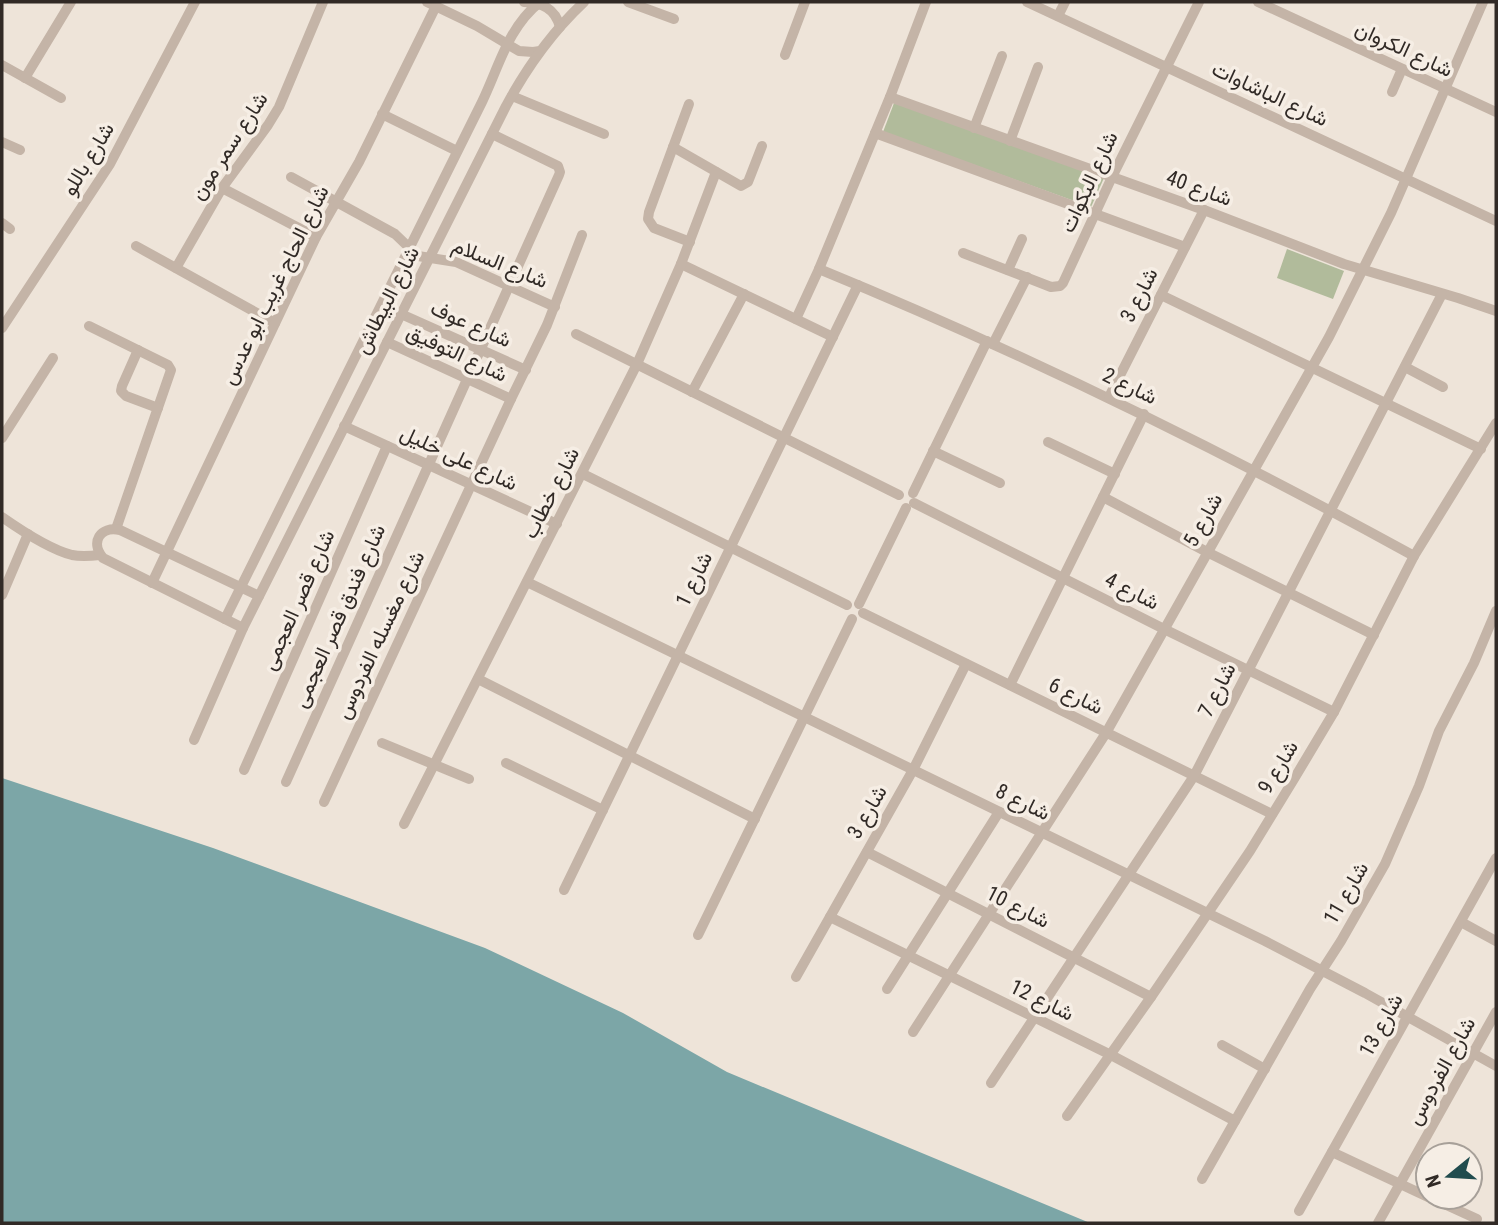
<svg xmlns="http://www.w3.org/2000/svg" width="1498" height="1225" viewBox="0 0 1498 1225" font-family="'Roboto Condensed',Vazirmatn,sans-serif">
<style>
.green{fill:#b1bb9b}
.water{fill:#7ca6a7}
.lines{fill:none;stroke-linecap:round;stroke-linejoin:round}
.street{stroke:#c4b4a7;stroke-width:10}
.labels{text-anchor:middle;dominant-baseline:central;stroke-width:7;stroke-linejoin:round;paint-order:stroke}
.street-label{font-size:21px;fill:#312a26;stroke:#f6eee5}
</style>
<rect width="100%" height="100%" fill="#eee4d9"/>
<!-- green -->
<g class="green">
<path d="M894 103 1104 178 1091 207 883 132Z"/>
<path d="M1287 249 1344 271 1333 299 1277 278Z"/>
</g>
<!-- water -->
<path class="water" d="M2 778 213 848 485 948 623 1013 727 1072 1090 1223H2Z"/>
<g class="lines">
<!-- street -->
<g class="street">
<path d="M427 2 477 26 519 51 533 52 540 51"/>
<path d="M524 2C542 3 555 8 560 27"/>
<path d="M628 2 674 19"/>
<path d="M1027 2 1496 221"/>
<path d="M1258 2 1496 112"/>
<path d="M1058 16 1065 2"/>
<path d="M785 55 805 2"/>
<path d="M2 65 61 98"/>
<path d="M25 78 71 2"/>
<path d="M1392 92 1402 69"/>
<path d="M512 96 604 134"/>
<path d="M890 97 1204 210 1344 264 1458 298 1496 311"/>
<path d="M689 104 649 212 648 219 654 228 690 242"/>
<path d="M382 114 457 151"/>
<path d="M974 128 1002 56"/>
<path d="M875 133 1185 247"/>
<path d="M1010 141 1038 67"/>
<path d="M2 142 20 150"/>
<path d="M673 147 741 186 748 182 762 146"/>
<path d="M291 177 395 234 418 256 456 262 555 307"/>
<path d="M222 188 316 237"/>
<path d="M2 223 10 229"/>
<path d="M136 246 275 323"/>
<path d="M963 253 1051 287 1060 286 1063 283 1112 177 1199 2"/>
<path d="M681 264 833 337"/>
<path d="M176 268 222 188 268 125 279 107 323 2"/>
<path d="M819 269C1024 353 1221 450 1414 556"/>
<path d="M1008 270 1022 239"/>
<path d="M1161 295 1481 449"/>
<path d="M401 314 526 370"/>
<path d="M796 319 819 269 890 97 926 2"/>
<path d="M89 326 168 365 171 370 116 529"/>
<path d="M2 328 110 164 195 2"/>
<path d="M576 334 899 495"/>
<path d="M387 342 511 399"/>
<path d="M993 344 1027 277"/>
<path d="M138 350 122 386 121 391 126 396 158 408"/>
<path d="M1405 367 1443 387"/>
<path d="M692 392 744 294"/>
<path d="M1109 397 1204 210"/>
<path d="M344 426 557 524"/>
<path d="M2 438 53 358"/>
<path d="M1048 442 1115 474"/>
<path d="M933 451 1000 483"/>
<path d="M583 474 847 605"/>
<path d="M913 493 987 341"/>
<path d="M1103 497 1207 552 1374 635"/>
<path d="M914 503 1164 629 1334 712"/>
<path d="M2 517C22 531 49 549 72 555 82 557 91 556 100 555"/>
<path d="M527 582 1265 941 1365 993 1496 1066"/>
<path d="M152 583 316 237 359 162 436 6"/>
<path d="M2 595 28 534"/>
<path d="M859 604 906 508"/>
<path d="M863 613 1272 814"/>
<path d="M225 619 482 102C499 67 508 27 540 2"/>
<path d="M243 628 103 558C90 542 100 526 120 530L259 596"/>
<path d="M478 679 755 819"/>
<path d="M1010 685 1144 414"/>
<path d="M194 740 243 628 506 106C527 67 552 32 584 2"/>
<path d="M382 743 469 779"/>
<path d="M506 763 603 810"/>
<path d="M244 770 387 446"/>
<path d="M286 782 559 175 560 172 558 166 492 134"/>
<path d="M324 802 511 399 547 325 582 235"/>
<path d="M404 824 637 364 681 264 716 172"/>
<path d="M867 852 1151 997"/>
<path d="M564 890 858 285"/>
<path d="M830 917 1111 1055 1235 1121"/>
<path d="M1461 922 1496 941"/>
<path d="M698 935 852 619"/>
<path d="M796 977 913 770 966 664"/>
<path d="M887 989 999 812"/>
<path d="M913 1032 1106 733 1329 337 1391 213 1483 2"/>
<path d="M1222 1045 1265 1069"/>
<path d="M991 1083 1194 776 1442 294"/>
<path d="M1067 1116 1151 997 1250 851 1294 779 1334 712 1414 556 1496 423"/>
<path d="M1332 1152 1428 1197"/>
<path d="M1202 1179 1310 989 1341 941 1385 864 1419 786 1439 731 1474 663 1496 611"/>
<path d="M1429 1197 1477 1219"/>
<path d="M1299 1211 1496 858"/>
<path d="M1378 1223 1496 1012"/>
</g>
</g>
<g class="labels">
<!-- street labels -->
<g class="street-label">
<text transform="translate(1404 49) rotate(25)">شارع الكروان</text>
<text transform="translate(1270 94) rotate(25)">شارع الباشاوات</text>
<text transform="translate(229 146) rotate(-57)">شارع سمر مون</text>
<text transform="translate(88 159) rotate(-59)">شارع باللو</text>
<text transform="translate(1089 182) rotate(-65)">شارع البكوات</text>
<text transform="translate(1199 188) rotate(20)">شارع 40</text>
<text transform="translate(500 263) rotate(22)">شارع السلام</text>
<text transform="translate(275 285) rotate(-64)">شارع الحاج غريب ابو عدس</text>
<text transform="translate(1139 295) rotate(-63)">شارع 3</text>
<text transform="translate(387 300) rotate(-63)">شارع البيطاش</text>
<text transform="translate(471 324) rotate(24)">شارع عوف</text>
<text transform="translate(457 353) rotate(25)">شارع التوفيق</text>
<text transform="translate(1130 386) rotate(26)">شارع 2</text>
<text transform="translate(459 458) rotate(25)">شارع على خليل</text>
<text transform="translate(551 493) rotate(-63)">شارع خطاب</text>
<text transform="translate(1203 520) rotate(-61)">شارع 5</text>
<text transform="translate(694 579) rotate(-64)">شارع 1</text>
<text transform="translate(1132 591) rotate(27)">شارع 4</text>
<text transform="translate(298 600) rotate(-66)">شارع قصر العجمى</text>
<text transform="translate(339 616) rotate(-66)">شارع فندق قصر العجمى</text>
<text transform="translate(380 635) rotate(-65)">شارع مغسله الفردوس</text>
<text transform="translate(1217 690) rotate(-63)">شارع 7</text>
<text transform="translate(1076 696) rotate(26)">شارع 6</text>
<text transform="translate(1278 767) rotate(-59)">شارع 9</text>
<text transform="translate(1023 802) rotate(26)">شارع 8</text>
<text transform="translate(867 812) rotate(-60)">شارع 3</text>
<text transform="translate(1346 893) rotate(-60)">شارع 11</text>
<text transform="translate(1018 907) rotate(27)">شارع 10</text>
<text transform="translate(1042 1000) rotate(26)">شارع 12</text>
<text transform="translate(1381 1025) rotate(-61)">شارع 13</text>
<text transform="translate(1441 1071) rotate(-61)">شارع الفردوس</text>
</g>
</g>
<!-- border -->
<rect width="1498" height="1225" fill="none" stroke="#312a26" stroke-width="7"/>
<!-- north arrow -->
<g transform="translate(1449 1176) rotate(252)"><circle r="33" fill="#f6eee5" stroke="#a7a099" stroke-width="2"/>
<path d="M0-5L12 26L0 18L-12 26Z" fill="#214c4e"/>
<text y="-10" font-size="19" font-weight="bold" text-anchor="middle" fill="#312a26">N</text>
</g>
</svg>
